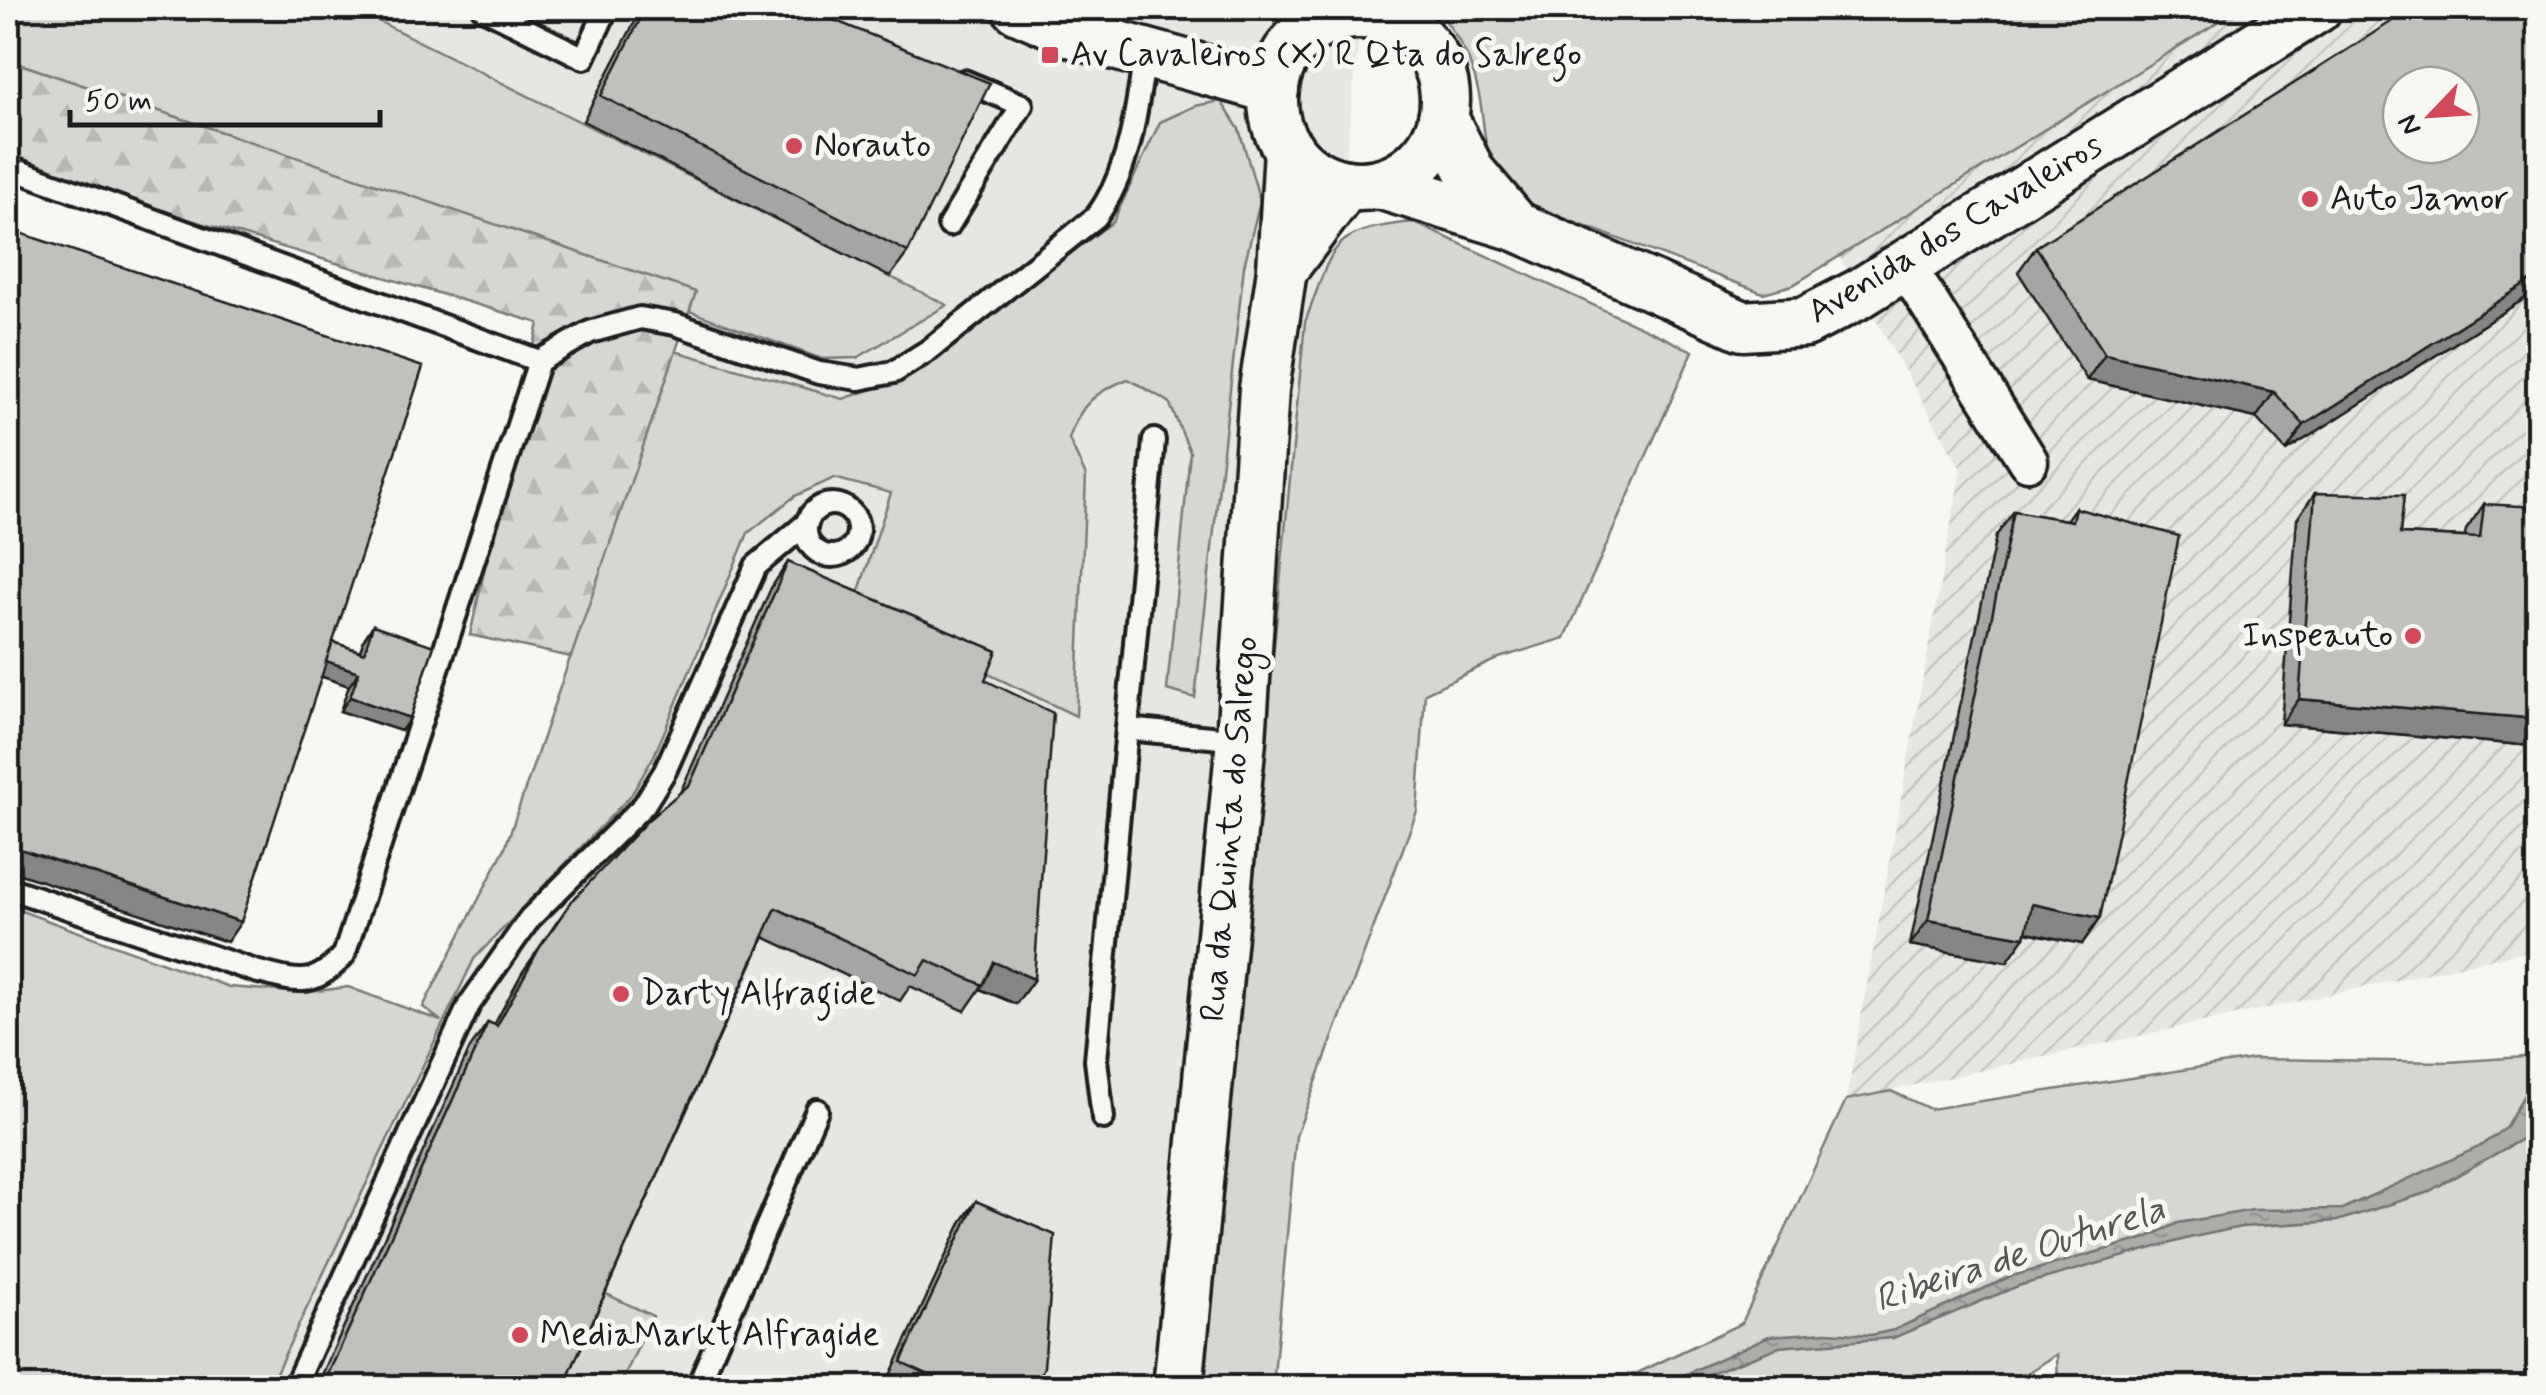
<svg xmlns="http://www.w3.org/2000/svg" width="2546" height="1395" viewBox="0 0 2546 1395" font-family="Mynerve,sans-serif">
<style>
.built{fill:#e6e6e2}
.industrial{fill:url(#industrial-furrows);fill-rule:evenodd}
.grass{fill:#d6d6d2;stroke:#797977;stroke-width:2.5}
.forest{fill:url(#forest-firs);stroke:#797977;stroke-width:2.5}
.water{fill:url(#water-ripples);stroke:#727271;stroke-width:2.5}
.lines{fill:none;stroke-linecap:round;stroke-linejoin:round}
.service-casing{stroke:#1c1c1c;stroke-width:28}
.minor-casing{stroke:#1c1c1c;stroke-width:45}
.tertiary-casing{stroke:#1c1c1c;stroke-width:55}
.service{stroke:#f6f6f2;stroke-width:20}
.minor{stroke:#f6f6f2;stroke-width:38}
.tertiary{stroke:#f6f6f2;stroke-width:48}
.wall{fill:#a5a5a3;stroke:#1c1c1c;stroke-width:2.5}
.shaded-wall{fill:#868684;stroke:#1c1c1c;stroke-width:2.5}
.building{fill:#c0c0bd;stroke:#1c1c1c;stroke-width:2.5;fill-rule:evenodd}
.poi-dot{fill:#d1495b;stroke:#f6f6f2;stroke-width:4}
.labels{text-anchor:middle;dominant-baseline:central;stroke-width:10;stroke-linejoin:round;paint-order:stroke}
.poi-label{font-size:35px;fill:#1c1c1c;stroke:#f6f6f2;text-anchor:start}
.street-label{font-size:35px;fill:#1c1c1c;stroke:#f6f6f2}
.water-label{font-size:38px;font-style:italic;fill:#565654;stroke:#f6f6f2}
</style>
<defs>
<pattern id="industrial-furrows" width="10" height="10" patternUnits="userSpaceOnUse" patternTransform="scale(2.5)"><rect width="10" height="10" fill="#e6e6e2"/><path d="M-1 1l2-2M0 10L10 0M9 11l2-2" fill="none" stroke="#c5c5c1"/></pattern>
<pattern id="forest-firs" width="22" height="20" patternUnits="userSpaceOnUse" patternTransform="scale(2.5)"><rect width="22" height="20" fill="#d6d6d2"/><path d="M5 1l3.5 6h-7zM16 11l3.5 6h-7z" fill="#b7b7b4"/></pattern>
<pattern id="water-ripples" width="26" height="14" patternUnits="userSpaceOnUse" patternTransform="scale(2.5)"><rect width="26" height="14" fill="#acaca9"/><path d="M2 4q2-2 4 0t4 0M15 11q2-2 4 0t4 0" fill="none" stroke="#939391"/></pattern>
</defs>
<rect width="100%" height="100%" fill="#f6f6f2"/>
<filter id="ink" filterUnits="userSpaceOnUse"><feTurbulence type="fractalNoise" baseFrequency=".01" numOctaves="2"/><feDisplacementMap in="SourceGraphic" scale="20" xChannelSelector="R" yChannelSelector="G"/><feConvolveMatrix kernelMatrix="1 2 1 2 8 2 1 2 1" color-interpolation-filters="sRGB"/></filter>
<g filter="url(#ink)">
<!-- built -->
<path class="built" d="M8 8H1362L1337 242 1305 322 1203 1387H230L514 848 703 289Z"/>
<!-- industrial -->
<path class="industrial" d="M2229 8H2538V949L1846 1100 1961 469 1833 245ZM2401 85H2461V145H2401Z"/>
<!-- grass -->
<g class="grass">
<path d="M8 8H352L947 305 857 358 822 359 689 311 695 292 8 60Z"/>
<path d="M1437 8H2241L1793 285 1763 293 1539 209C1463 159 1497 131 1469 61 1462 43 1448 24 1437 8Z"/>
<path d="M1221 101 1239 129 1260 201 1244 266 1195 698 1167 690 1190 452 1169 402 1128 379C1095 392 1080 404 1069 439L1086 476 1076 716 853 609 891 493 834 478 795 496 748 533 654 756 632 794 474 959 269 1387H8V906L229 987 302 993 348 987 441 1021 423 1007 505 848 675 351 843 399 894 382 1113 222 1160 122 1195 106Z"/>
<path d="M1413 222 1693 351 1565 638 1499 658 1425 693 1417 811 1296 1136 1273 1387H1203L1305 322C1335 246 1326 231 1413 222Z"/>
<path d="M2538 1056V1387H2058L2057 1354 2007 1387 1606 1388 1742 1323 1846 1100 1891 1091 1930 1109 2253 1059 2448 1062Z"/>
<path d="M600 1291 653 1316 619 1387 557 1388Z"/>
</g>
<!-- forest -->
<path class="forest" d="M8 60 696 292 571 657 470 635 539 323 8 166Z"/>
<!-- water -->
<path class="water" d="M2538 1070V1100L2520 1140 2426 1193 2337 1221 2241 1227 2189 1238 2018 1286 1893 1338 1779 1347 1674 1387H1638L1680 1377 1769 1336 1827 1332 1871 1335 1894 1330 2009 1277 2146 1238 2178 1223 2253 1210 2342 1209 2479 1147 2505 1128Z"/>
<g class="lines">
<defs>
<g id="service">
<path d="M483 8 584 58 607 8"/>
<path d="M8 167 539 361"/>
<path d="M949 225 1022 105 964 81"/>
<circle cx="832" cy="530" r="26"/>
<path d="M1127 729 1241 740"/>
<path d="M8 888 255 971C298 982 313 989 344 955L539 361 590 332 640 318 675 324 819 373 859 379 894 372 929 350 1096 217C1130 172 1137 108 1145 54"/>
<path d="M1103 1118 1096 1060 1154 440"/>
<path d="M294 1388 469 1005 530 918 644 805 665 771 756 566 807 523"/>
<path d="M697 1388 817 1110"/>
</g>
<path id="minor" d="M1905 265 2028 461"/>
<g id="tertiary">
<path d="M1017 8 1079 35 1274 89"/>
<circle cx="1359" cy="100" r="86"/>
<path d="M1443 118 1471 173 1516 226"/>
<path d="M1379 184 1516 226 1743 326 1805 322 1859 294 2317 8"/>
<path d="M1282 270 1346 185"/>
<path d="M1178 1388 1241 740 1264 389 1282 270 1289 149"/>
</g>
</defs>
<!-- service casing -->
<use href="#service" class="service-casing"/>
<!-- minor casing -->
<use href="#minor" class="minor-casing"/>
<!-- tertiary casing -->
<use href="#tertiary" class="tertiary-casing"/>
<!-- service -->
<use href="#service" class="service"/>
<!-- minor -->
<use href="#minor" class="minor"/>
<!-- tertiary -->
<use href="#tertiary" class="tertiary"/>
</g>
<!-- wall -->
<g class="wall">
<path d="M642 8H804L908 252 890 277 583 121Z"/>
<path d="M2538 8V290L2286 451 2256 418 2087 380 2018 272 2036 247Z"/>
<path d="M2315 493 2400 534 2465 537 2466 530 2484 504 2533 746 2281 724 2297 519Z"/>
<path d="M2075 508 2082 944 2026 932 2007 962 1910 945 1996 536 2014 511 2066 520Z"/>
<path d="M788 562 985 680 1034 979 1016 1004 980 989 965 1011 910 986 900 1001 764 937 563 1388H316L470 1048 488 1022 494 1025 522 973 571 902 680 793 771 588Z"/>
<path d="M373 625 410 718 401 731 340 711 349 686 321 676 227 942 333 642 360 651 364 639Z"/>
<path d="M976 1201 1035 1388H898L887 1382 962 1221Z"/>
</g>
<!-- shaded-wall -->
<g class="shaded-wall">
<path d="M2538 276V290L2286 451 2304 425Z"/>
<path d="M2105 354 2274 392 2256 418 2087 380Z"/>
<path d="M324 660 359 672 349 686 314 674Z"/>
<path d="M350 697 410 718 401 731 340 711Z"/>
<path d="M2299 699 2538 719V738L2533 746 2281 724Z"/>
<path d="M8 845 241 922 227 942 8 870Z"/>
<path d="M2032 904 2100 918 2082 944 2014 929Z"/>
<path d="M1928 920 2025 937 2007 962 1910 945Z"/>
<path d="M994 962 1034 979 1016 1004 980 989Z"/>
</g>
<!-- building -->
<g class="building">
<path d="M646 8H804L990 83 908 252 601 96Z"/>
<path d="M2413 8H2538V276L2304 425 2274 392 2105 354 2036 247ZM2401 85H2461V145H2401Z"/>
<path d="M8 229 423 367 241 922 8 845Z"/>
<path d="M2315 493 2404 495 2400 534 2480 538 2484 504 2538 507V719L2299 699Z"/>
<path d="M2075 508 2179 536 2100 918 2032 904 2025 937 1928 920 2014 511 2072 521Z"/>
<path d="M788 562 997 651 985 680 1053 713 1034 979 994 962 983 985 927 960 918 975 776 908 563 1388H322L488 1022 497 1026 540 947 571 902 648 820 690 784Z"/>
<path d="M373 625 434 646 410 718 350 697 359 672 326 661 333 642 364 653Z"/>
<path d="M976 1201 1055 1235 1044 1367 1035 1388H957L901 1362Z"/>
</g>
</g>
<!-- markers -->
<g class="poi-dot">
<rect x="1040" y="45" width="20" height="20" rx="5"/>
<circle cx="794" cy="146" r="10"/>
<circle cx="2310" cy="199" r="10"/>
<circle cx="2413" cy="636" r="10"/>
<circle cx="621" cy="994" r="10"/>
<circle cx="520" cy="1335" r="10"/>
</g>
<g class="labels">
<!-- poi labels -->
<g class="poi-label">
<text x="1070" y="55">Av Cavaleiros (X) R Qta do Salrego</text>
<text x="814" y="146">Norauto</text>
<text x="2330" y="199">Auto Jamor</text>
<text x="2393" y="636" text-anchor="end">Inspeauto</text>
<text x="641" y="994">Darty Alfragide</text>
<text x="540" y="1335">MediaMarkt Alfragide</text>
</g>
<!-- street labels -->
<g class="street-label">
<text transform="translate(1955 229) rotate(-31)">Avenida dos Cavaleiros</text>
<text transform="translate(1230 829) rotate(-85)">Rua da Quinta do Salrego</text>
</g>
<!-- water labels -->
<g class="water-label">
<text transform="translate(2020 1255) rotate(-18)">Ribeira de Outurela</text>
</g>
</g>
<!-- margin -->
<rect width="2546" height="1395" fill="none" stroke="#f6f6f2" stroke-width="40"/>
<rect x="20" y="20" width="2506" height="1355" fill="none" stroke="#1c1c1c" stroke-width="4" filter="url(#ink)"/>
<!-- north arrow -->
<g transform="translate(2431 115) rotate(245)"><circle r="48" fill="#f6f6f2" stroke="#9f9f9c" stroke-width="2.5"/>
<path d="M0-8L18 38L0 25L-18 38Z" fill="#d1495b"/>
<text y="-15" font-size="28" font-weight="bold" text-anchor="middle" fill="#1c1c1c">N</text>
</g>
<!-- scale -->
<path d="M70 110v15h310v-15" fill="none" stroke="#1c1c1c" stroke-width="5"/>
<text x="85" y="110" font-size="30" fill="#1c1c1c" stroke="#f6f6f2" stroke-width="8" paint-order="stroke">50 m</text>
</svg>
